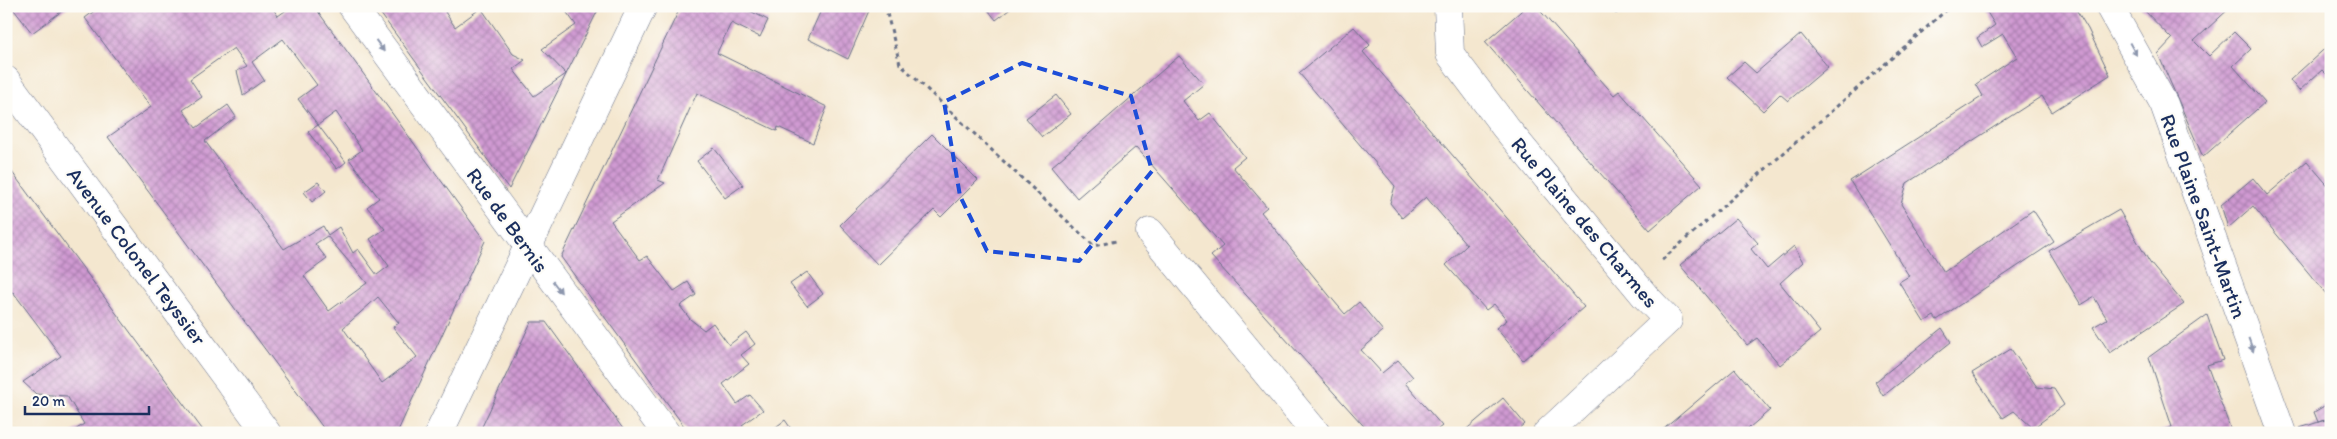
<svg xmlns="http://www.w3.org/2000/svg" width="2337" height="439" viewBox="0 0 2337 439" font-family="Itim,sans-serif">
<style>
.building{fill:url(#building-cross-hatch);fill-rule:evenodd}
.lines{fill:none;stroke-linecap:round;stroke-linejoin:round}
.street-casing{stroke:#676f86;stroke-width:29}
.secondary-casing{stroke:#676f86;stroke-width:29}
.path{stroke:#676f86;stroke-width:3;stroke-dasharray:4 4;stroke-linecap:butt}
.street{stroke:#fff;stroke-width:28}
.secondary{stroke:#fff;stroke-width:28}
.oneway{fill:#8d97ae}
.marked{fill:none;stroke:#1d4ed8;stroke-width:4;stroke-dasharray:10 6;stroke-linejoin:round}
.labels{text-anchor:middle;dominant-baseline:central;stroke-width:4.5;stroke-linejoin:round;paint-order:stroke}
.street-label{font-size:21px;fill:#1b2f5e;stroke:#fdfcf7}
</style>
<defs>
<pattern id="building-cross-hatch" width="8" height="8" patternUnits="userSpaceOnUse" patternTransform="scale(1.25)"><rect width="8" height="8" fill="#d09ad2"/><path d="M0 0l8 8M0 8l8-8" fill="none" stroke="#a87eae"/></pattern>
</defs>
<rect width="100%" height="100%" fill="#fdfcf7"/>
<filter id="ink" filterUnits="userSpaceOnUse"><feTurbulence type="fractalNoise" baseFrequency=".02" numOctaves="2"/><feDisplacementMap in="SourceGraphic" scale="10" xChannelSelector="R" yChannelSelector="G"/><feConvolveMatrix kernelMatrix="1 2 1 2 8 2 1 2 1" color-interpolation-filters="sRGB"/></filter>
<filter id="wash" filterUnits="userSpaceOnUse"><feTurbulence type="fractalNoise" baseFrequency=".0096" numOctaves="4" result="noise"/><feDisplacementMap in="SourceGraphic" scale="20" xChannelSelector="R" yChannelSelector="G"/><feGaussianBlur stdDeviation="1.12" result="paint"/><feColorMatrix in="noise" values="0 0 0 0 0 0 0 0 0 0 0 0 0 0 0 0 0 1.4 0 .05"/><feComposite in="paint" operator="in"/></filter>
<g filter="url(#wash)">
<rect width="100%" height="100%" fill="#f4e7cf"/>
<g id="blocks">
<!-- building -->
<g class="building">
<path d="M11 6H69L32 33Z"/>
<path d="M101 6H271L278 16 292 6H314L485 241 397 433H327L108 137 151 107 85 18ZM283 39 317 85 298 99 318 125 336 112 362 150 349 159 379 198 367 207 385 229 370 239 389 266 377 275 358 249 353 253 339 227 328 235 323 226 284 249 205 141 236 117 228 105 196 128 183 110 202 97 190 79 234 48 247 66 237 71 243 95 264 80 252 62ZM327 236 367 283 329 311 304 276 327 259 315 244ZM378 297 399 323 393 327 417 357 382 383 343 328Z"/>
<path d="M375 6H453L445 12 455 27 481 8 513 54 525 60 513 69 534 96 566 74 542 49 576 25 562 6H600L509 189Z"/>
<path d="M681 6H740L768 20 760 37 731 23 717 53 827 107 813 143 778 127 777 131 697 93 658 180 665 183 611 221 640 260 647 256 674 291 688 282 696 295 680 306 690 319 704 330 713 323 729 345 746 332 755 344 741 355 749 364 723 384 737 404 750 395 763 410 742 425 748 433H689L561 257Z"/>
<path d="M823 6H871L848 59 808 39Z"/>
<path d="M985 6H1014L996 20Z"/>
<path d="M1527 6H1536L1614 95 1619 91 1702 185 1650 230 1485 42Z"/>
<path d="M1609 6H1625L1616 14Z"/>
<path d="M1983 6H2074L2088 29 2110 75 2052 112 2042 96 1907 183 1901 204 1944 272 2033 210 2054 242 1937 320 1934 316 1924 322 1899 282 1909 276 1850 181 1983 96 1976 84 2017 57 2003 34 1982 47 1977 38 1995 25Z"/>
<path d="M2140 6H2232L2194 41 2209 56 2234 32 2251 49 2233 66 2265 102 2203 157 2158 54 2172 39Z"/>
<path d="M1354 27 1370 45 1363 52 1584 307 1523 360 1496 328 1507 320 1494 304 1486 310 1446 265 1467 245 1426 197 1402 218 1390 203 1395 186 1299 73Z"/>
<path d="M1801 34 1828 67 1788 101 1780 94 1763 111 1727 77 1744 62 1756 73Z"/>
<path d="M2331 43V79L2322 70 2299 91 2290 80Z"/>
<path d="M1179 56 1204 84 1183 101 1199 121 1210 113 1245 157 1233 167 1267 207 1261 212 1333 300 1345 314 1359 302 1383 331 1361 350 1382 373 1398 360 1413 377 1405 383 1442 426 1433 433H1370L1211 256 1223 246 1136 147 1077 198 1051 167Z"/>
<path d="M1056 95 1071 114 1042 137 1026 118Z"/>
<path d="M318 125 346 162 337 169 308 132Z"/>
<path d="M932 134 978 180 941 217 934 210 878 265 840 225Z"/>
<path d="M714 148 743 185 725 198 697 161Z"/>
<path d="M2307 161 2331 189V292L2327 295 2253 206 2228 228 2221 205 2253 178 2267 195Z"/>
<path d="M6 164 119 317 205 433H71L84 424 67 396 36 394 23 382 61 356 13 292 6 295Z"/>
<path d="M318 182 326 191 312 202 304 192Z"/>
<path d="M2119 210 2150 263 2184 304 2110 353 2093 327 2107 319 2094 297 2081 305 2049 251Z"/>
<path d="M1736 218 1758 243 1751 249 1767 269 1794 246 1803 262 1780 283 1820 332 1780 365 1757 338 1747 345 1680 265Z"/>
<path d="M807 272 823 294 807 306 790 284Z"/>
<path d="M2207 315 2223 360 2207 365 2232 433H2154L2172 427 2149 357Z"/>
<path d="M531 322H546L626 433H479Z"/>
<path d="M1942 328 1951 342 1883 396 1875 382Z"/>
<path d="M2011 349 2037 387 2054 389 2064 405 2033 428 2014 411 2003 418 1972 373Z"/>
<path d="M1735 369 1770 410 1743 433H1659Z"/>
<path d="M1503 398 1525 424 1515 433H1462Z"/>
<path d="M2331 402V433H2302L2300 428 2328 419 2318 422 2314 412Z"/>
<path d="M785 420 792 430 788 433H768Z"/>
</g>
</g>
</g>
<g filter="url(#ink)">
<use href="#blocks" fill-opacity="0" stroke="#676f86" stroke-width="1"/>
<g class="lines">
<defs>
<g id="street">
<path d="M352 6 666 433"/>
<path d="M1448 6 1450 54 1505 127 1645 296 1668 320 1547 433"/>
<path d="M2109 6 2164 104 2282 433"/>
<path d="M1150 232 1316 433"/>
<path d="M439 433 643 6"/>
</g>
<path id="secondary" d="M6 80 267 433"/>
</defs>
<!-- street casing -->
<use href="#street" class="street-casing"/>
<!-- secondary casing -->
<use href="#secondary" class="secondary-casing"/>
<!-- path -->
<g class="path">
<path d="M885 6 900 64 1094 246 1116 241"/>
<path d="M1662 260 1951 6"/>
</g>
<!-- street -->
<use href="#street" class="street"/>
<!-- secondary -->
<use href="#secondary" class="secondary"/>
</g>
<!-- one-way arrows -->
<defs><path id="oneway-solid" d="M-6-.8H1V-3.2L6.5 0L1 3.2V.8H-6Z" transform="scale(1.25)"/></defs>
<g class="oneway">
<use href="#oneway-solid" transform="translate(380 46) rotate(54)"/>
<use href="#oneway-solid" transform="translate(2133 49) rotate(61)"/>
<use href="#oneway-solid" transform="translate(557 287) rotate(53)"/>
<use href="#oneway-solid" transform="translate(2251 345) rotate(70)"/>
</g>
</g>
<!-- marked area -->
<path class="marked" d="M1022 63 1131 96 1152 171 1079 261 987 251 960 196 944 102Z"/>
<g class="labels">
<!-- street labels -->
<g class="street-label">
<text transform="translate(2204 216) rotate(70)">Rue Plaine Saint-Martin</text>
<text transform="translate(508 220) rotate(54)">Rue de Bernis</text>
<text transform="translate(1585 222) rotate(50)">Rue Plaine des Charmes</text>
<text transform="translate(137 256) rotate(53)">Avenue Colonel Teyssier</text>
</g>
</g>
<!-- margin -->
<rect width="2337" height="439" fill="none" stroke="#fdfcf7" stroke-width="25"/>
<!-- scale -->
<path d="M25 406v8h124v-8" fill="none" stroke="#1b2f5e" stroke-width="2.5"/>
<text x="32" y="406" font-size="15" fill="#1b2f5e" stroke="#fdfcf7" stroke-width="4" paint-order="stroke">20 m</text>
</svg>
